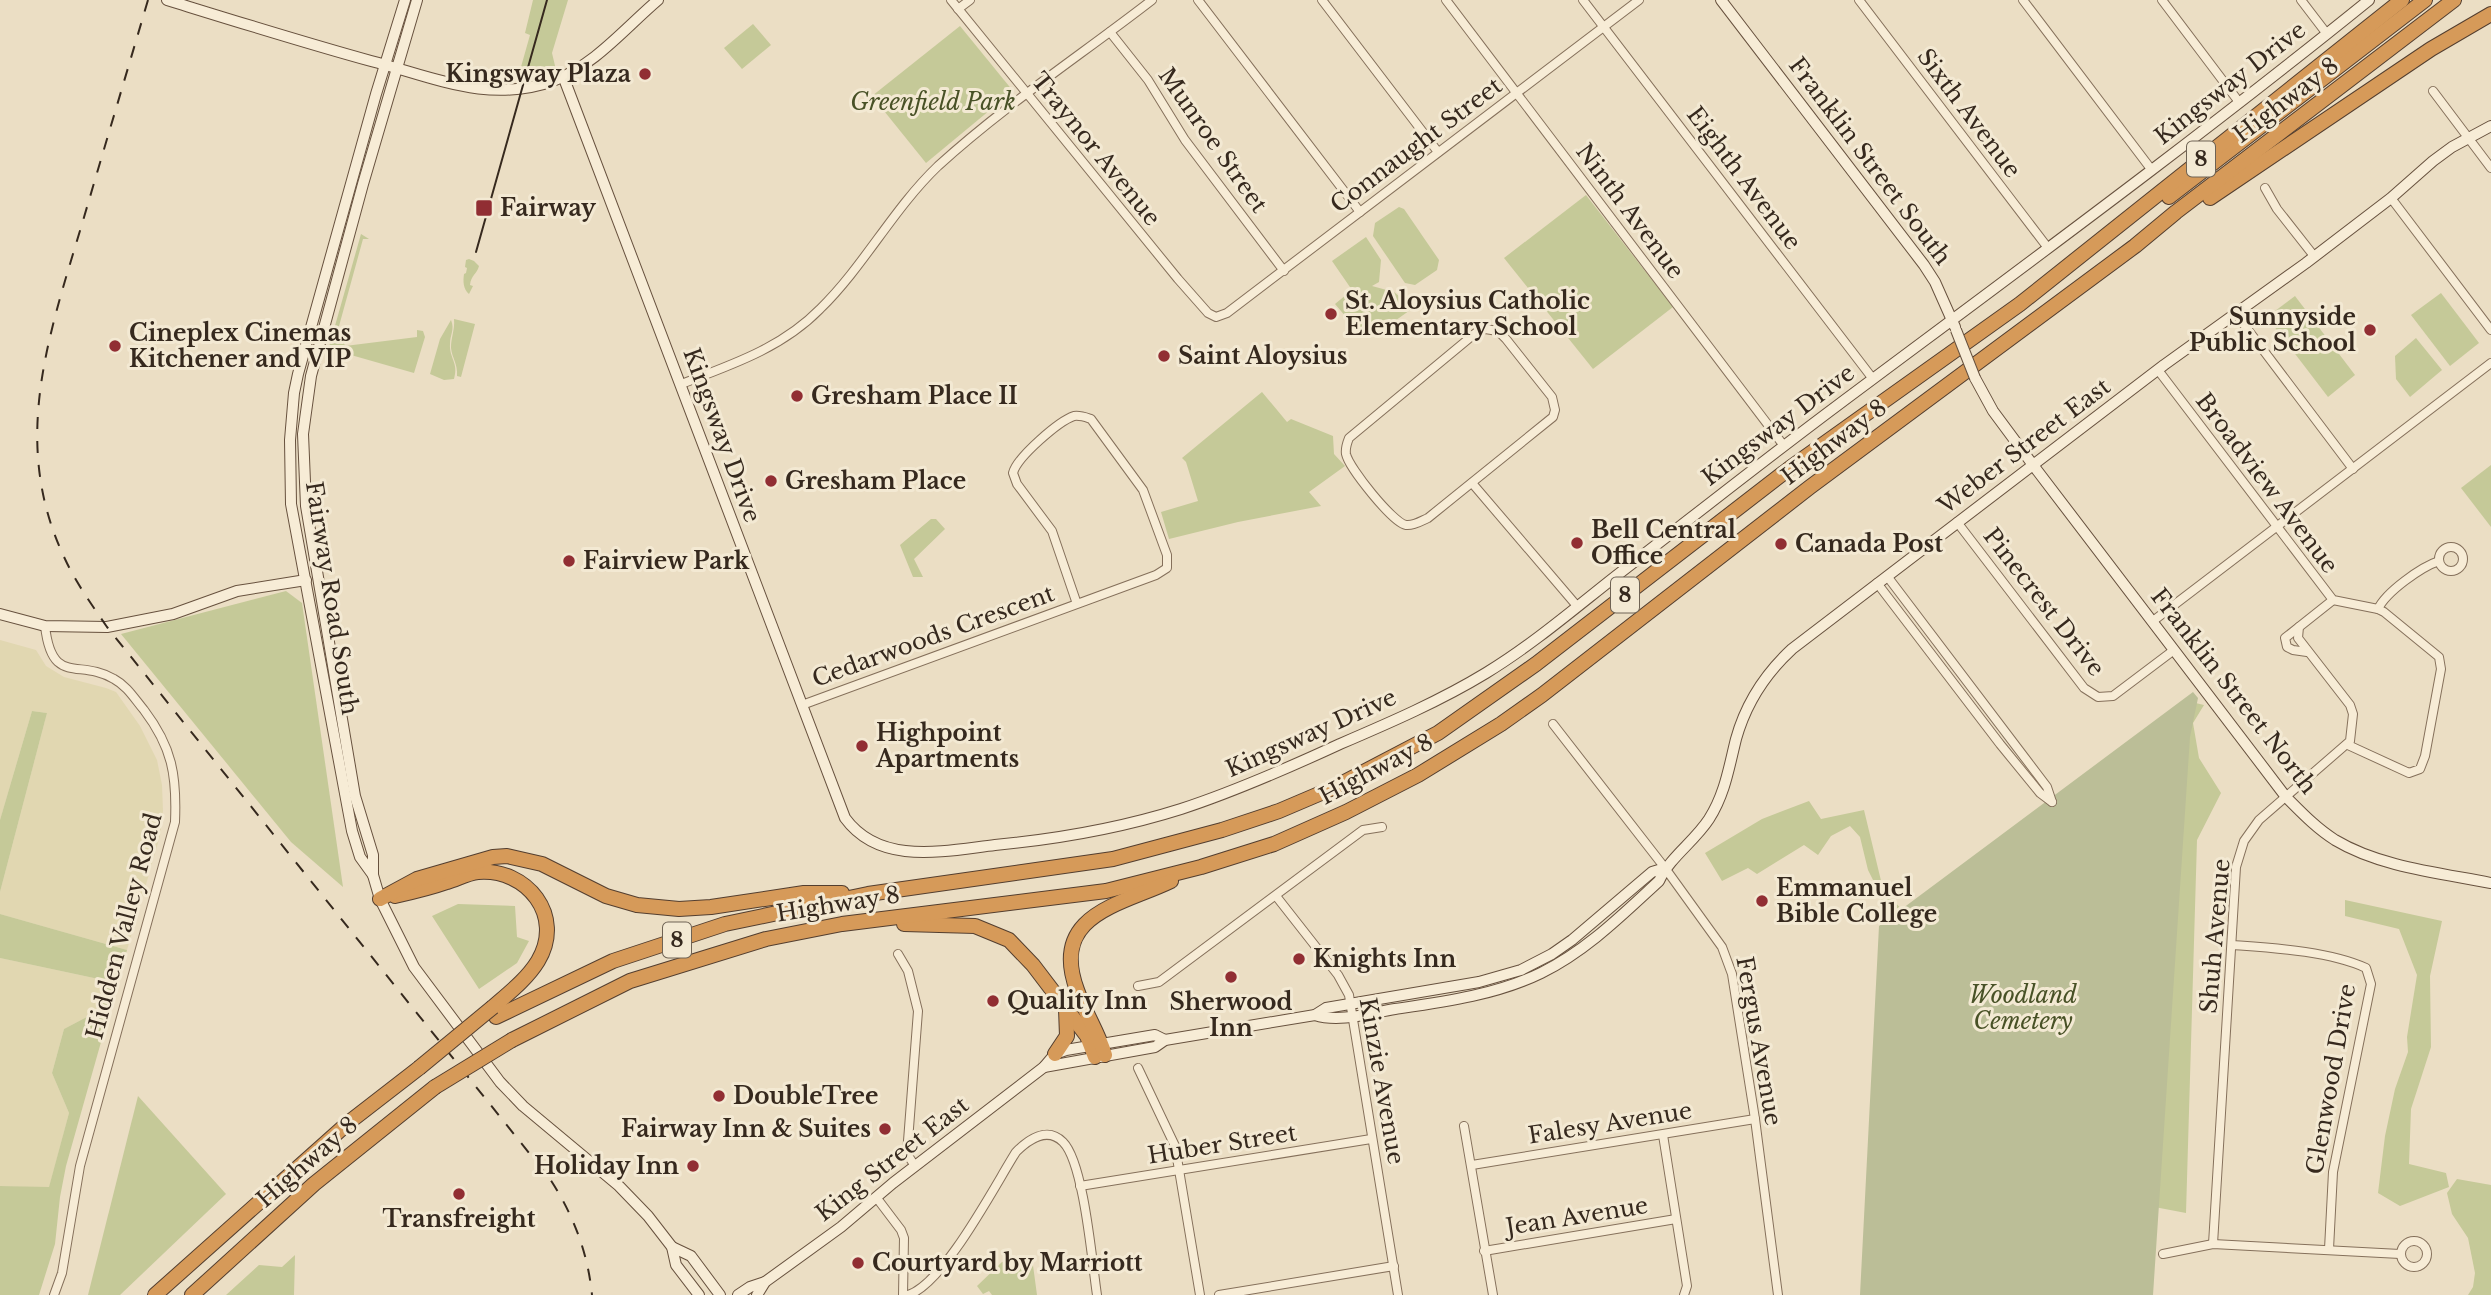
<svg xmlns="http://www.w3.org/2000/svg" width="2491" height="1295" viewBox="0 0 2491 1295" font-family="'Libre Baskerville',serif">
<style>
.farmland{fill:#e1d7b1}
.green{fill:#c5c998}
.cemetery{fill:#bbbe97}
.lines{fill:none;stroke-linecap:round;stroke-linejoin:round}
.street-casing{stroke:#85705b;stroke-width:10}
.secondary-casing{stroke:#67513e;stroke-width:12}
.highway-casing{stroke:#533e2f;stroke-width:16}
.street{stroke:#f7ecd6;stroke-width:8}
.secondary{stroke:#f7ecd6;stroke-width:10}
.highway{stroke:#d69a59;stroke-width:14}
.tram{stroke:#36291e;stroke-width:2}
.rail{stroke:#36291e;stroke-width:2;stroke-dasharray:12 12;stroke-linecap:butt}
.secondary-bridge-casing{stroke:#67513e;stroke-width:12;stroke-linecap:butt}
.highway-bridge-casing{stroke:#533e2f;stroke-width:16;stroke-linecap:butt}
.secondary-bridge{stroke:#f7ecd6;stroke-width:10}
.highway-bridge{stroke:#d69a59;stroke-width:14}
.poi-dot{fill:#912e33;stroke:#f3e9d3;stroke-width:2.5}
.labels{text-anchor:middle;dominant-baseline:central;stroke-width:6;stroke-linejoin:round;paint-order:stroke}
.shield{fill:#f3e9d3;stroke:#6f6354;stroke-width:2}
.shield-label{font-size:21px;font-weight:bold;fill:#36291e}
.poi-label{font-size:23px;font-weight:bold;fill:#36291e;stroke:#f3e9d3;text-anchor:start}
.street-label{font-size:23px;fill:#36291e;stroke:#f3e9d3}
.park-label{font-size:23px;font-style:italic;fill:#485126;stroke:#f3e9d3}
</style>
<rect width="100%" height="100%" fill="#ebdec4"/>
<!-- farmland -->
<g class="farmland">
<path d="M0 640 36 650 46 666 64 677 106 688 116 692 140 726 157 760 162 785 163 811 160 836 127 950 0 914V892L47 713 32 711 0 820Z"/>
<path d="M0 958 108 981 100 1010 64 1029 52 1073 69 1113 49 1188 0 1186Z"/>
</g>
<!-- green -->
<g class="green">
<path d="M533 0H568L552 53 556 70 519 74 530 35 525 33Z"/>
<path d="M753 24 771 45 742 69 724 48Z"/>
<path d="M960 26 1013 91 926 163 872 96Z"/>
<path d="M1586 195 1673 307 1593 369 1504 258Z"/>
<path d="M1399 207 1404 209 1439 260 1437 270 1415 285 1405 283 1373 236 1375 223Z"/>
<path d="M361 234 369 239H363L336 337 343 340 345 346 417 337V330L423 331 425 337 414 373 330 349 329 347Z"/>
<path d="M1366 237 1381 260 1379 282 1372 286 1394 292 1413 308 1371 338H1364L1335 304 1352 290 1332 261Z"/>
<path d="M469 259 474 261 479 266C477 274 471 275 470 285L473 286 469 294C463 289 463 281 464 274L466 273 467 268 465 267 466 260Z"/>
<path d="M2441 293 2479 343 2450 366 2411 315Z"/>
<path d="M2295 296 2355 375 2328 397 2267 317Z"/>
<path d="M454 319 475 324 461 377 457 376C458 364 452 358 451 348 451 337 455 330 454 319Z"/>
<path d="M451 320C455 330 450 334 450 344 449 358 459 363 454 379L444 380 430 374 440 339Z"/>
<path d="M2416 338 2442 370 2410 397 2396 379 2395 356Z"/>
<path d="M1262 392 1287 422 1291 419 1333 436 1334 454 1345 466 1309 492 1321 506 1238 522 1169 539 1161 512 1198 501 1186 462 1182 458Z"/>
<path d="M2491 465V527L2461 488Z"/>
<path d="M931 519H936L945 529 914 559 923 577H913L900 545Z"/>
<path d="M286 591 302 603 343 887 291 842 121 634Z"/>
<path d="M2187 701 2204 705 2193 723 2199 758 2221 793 2197 840 2186 1213 2144 1205Z"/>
<path d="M32 711 47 713 0 892V820Z"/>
<path d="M1809 801 1821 819 1864 810 1883 889 1903 911 1885 925 1881 896 1868 870 1860 837 1850 826 1831 836 1818 855 1804 845 1757 874 1748 868 1722 881 1705 853 1762 819Z"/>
<path d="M2345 900 2442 921 2430 976 2431 1047 2411 1109 2409 1164 2446 1173 2449 1187 2400 1206 2378 1193 2385 1136 2395 1089 2408 1052 2407 1037 2417 975 2399 929 2345 916Z"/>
<path d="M458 904 515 906 517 937 529 941 517 963 479 989 432 916Z"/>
<path d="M0 914 127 950 66 1166 60 1197 55 1244 39 1295H0V1186L49 1187 69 1113 52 1073 64 1029 100 1010 108 981 0 958Z"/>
<path d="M138 1096 226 1194 120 1295H88Z"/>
<path d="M2457 1179 2491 1185V1295H2468L2473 1287 2475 1273 2468 1238 2452 1214 2447 1193Z"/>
<path d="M295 1255 294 1295H226L259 1265 282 1267Z"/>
<path d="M1032 1258 1037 1295H992L989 1291 983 1294 977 1286 1002 1262Z"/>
</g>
<!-- cemetery -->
<path class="cemetery" d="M2193 692 2198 698 2190 737 2153 1295H1860L1879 926Z"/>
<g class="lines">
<defs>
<g id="street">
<path d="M951 0 1178 279 1208 313 1216 317 1227 313 1639 0"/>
<path d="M1198 0 1360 212"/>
<path d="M1322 0 1438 152"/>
<path d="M1446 0 1784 446"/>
<path d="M1583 0 1873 379"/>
<path d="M1859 0 2048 248"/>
<path d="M2023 0 2151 169"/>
<path d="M2162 0 2239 102"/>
<path d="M2301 0 2327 34"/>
<path d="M958 9 970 0"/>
<path d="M1110 32 1148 80 1185 140 1284 271"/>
<path d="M2433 91 2491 168"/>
<path d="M2265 188 2277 209 2314 256"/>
<path d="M2391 198 2491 330"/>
<path d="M2236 314 2353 469"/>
<path d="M1485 329 1498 331 1506 339 1552 397 1555 410 1553 417 1428 518C1421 521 1414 526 1406 525 1393 523 1349 468 1346 454 1345 448 1347 443 1349 438L1478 331Z"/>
<path d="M2158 370 2333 600 2378 609 2384 612 2439 657 2441 669 2425 756 2420 769 2409 773 2348 745"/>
<path d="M681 384C731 365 782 348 820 309 864 266 893 209 938 166 1005 105 1081 55 1152 0"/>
<path d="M1472 483 1577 606"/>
<path d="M1957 522 2084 688 2098 697 2113 696 2174 650"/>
<circle cx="2451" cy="559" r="12"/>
<path d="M1887 576 2047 787 2052 802"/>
<path d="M1877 583 2000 744 2040 793 2052 802"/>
<path d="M2378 609C2386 592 2421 567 2439 561"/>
<path d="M2153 621 2491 363"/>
<path d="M45 626C52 687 79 658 114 679 127 686 134 698 144 710 172 747 177 775 175 822L80 1166 62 1273 54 1295"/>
<path d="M2299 627 2285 638 2287 647 2293 650 2307 652"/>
<path d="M802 705 1156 575 1167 568V555L1143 490 1091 419C1085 417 1080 415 1074 416 1059 421 1017 457 1013 473L1017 484 1052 531 1077 604"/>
<path d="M1553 724 1665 868 1722 947 1732 974 1755 1119 1778 1295"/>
<path d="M1276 896 1338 975 1349 995 1398 1295"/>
<path d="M2232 945C2273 948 2329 951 2366 968L2371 984 2333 1172 2329 1249"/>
<path d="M898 954 908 971 918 1011 907 1154 915 1166"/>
<path d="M1138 986 1159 982 1363 830 1382 827"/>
<path d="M1138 1068 1175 1146 1200 1295"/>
<path d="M1464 1126 1493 1295"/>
<path d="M1663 1135 1687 1286 1684 1295"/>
<path d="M1472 1165 1755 1119"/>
<path d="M1080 1186 1371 1139"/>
<path d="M876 1197 901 1230 904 1238 903 1295"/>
<circle cx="2414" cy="1254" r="13"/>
<path d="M2213 1244 2236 867 2244 841 2259 820 2350 741 2353 714 2350 705 2298 638 2299 627 2333 600"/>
<path d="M1484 1251 1676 1219"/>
<path d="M2163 1254 2213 1244 2400 1254"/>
<path d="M908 1295C944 1284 995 1185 1016 1152 1028 1140 1047 1126 1063 1142 1084 1163 1092 1262 1097 1295"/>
<path d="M1219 1295 1394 1266"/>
</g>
<g id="secondary">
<path d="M167 0C235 21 302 42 371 61 433 77 488 104 553 81 595 65 624 29 658 0"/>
<path d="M417 0 363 184 311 376 303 434 306 506 355 796 373 855V875L380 899 414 967 500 1082 523 1106 619 1186 648 1216 672 1247 676 1265 699 1295"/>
<path d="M1721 0 1924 265 1935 282 1955 327"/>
<path d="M563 76 845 818C880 866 944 851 995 845 1058 839 1121 828 1181 809 1236 791 1288 768 1340 744 1389 723 1440 701 1486 673 1532 645 1574 609 1616 576 1690 519 1763 461 1838 405 2016 272 2196 140 2369 0"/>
<path d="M1975 378 1993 411 2033 465 2286 797C2301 812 2316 828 2335 840 2380 867 2440 873 2491 883"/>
<path d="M0 614 45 626 107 627 173 614 237 591 306 580"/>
<path d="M373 875 360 857 352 831 291 504 290 440 294 393 298 374 376 94 405 0"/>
<path d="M1315 1015C1339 1023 1370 1013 1395 1009 1443 1002 1496 995 1541 973 1586 951 1622 915 1659 881 1670 857 1694 842 1709 819 1725 794 1729 767 1736 739 1746 703 1765 674 1792 649L2164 365 2306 263 2391 198 2433 161 2452 147 2491 126"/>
<path d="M1044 1067 1155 1047 1165 1040 1315 1015 1326 1008 1479 982 1521 970 1552 954 1572 940 1652 872 1665 868"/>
<path d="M672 1247 691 1256 720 1295"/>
<path d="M738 1295 750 1287 765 1282"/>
<path d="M757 1295 765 1282 841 1227 893 1183 1044 1067 1055 1054 1066 1050 1155 1035 1165 1040"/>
</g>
<g id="highway">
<path d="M2169 197 2425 0"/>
<path d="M2210 198 2431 49 2491 14"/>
<path d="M395 896C413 892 430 888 447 882 457 879 468 873 478 872 527 868 565 916 538 961 527 979 509 993 493 1007"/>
<path d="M380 899 417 879 493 857 507 856 542 864 606 896 637 905 679 909 711 907 804 893H842"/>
<path d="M904 924 975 926 1009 940 1033 965 1087 1036 1095 1057"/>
<path d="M496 1017 613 961 725 924 868 894 1113 859 1222 830 1279 811 1333 788 1438 733 1536 664 1790 468 2020 304 2402 0"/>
<path d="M512 1040 630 981 766 939 842 924 1106 891 1201 867 1274 844 1346 812 1418 775 1501 724 1542 695 1810 487 2135 246 2176 212 2454 0"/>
<path d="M1055 1054 1067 1036 1066 1009"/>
<path d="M1105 1055C1098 1032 1085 1013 1077 990 1049 914 1121 905 1171 881"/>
<path d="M155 1295 348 1123 419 1068"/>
<path d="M192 1295 314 1184 435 1087"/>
</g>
</defs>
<!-- street casing -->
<use href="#street" class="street-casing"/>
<!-- secondary casing -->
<use href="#secondary" class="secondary-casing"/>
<!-- highway casing -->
<use href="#highway" class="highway-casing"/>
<!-- street -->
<use href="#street" class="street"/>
<!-- secondary -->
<use href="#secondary" class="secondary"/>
<!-- highway -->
<use href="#highway" class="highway"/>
<!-- tram -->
<path class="tram" d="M476 252 547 0"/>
<!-- rail -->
<path class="rail" d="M148 0C126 75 104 149 82 224 48 338 10 444 65 559 76 583 92 605 107 627L550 1179C573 1214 588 1253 592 1295"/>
<defs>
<path id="secondary-bridge" d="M1956 330 1975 378"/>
<g id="highway-bridge">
<path d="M419 1068 493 1007"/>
<path d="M435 1087 512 1040"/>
</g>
</defs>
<!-- secondary-bridge casing -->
<use href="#secondary-bridge" class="secondary-bridge-casing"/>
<!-- highway-bridge casing -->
<use href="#highway-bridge" class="highway-bridge-casing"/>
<!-- secondary-bridge -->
<use href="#secondary-bridge" class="secondary-bridge"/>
<!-- highway-bridge -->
<use href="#highway-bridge" class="highway-bridge"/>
</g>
<!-- markers -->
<g class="poi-dot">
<circle cx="645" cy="74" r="7"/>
<rect x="475" y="199" width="18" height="18" rx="3.5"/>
<circle cx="1331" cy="314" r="7"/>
<circle cx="2370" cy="330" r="7"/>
<circle cx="115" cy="346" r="7"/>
<circle cx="1164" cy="356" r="7"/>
<circle cx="797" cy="396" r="7"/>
<circle cx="771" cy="481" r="7"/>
<circle cx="1577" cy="543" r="7"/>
<circle cx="1781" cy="544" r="7"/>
<circle cx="569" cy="561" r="7"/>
<circle cx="862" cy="746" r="7"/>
<circle cx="1762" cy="901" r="7"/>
<circle cx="1299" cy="959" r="7"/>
<circle cx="1231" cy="977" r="7"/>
<circle cx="993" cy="1001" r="7"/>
<circle cx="719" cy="1096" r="7"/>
<circle cx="885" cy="1129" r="7"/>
<circle cx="693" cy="1166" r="7"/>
<circle cx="459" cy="1194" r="7"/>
<circle cx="858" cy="1263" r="7"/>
</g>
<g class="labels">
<!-- shield labels -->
<g class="shield">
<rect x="2187" y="141.5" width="28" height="35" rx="5"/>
<rect x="1611" y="577.5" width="28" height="35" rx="5"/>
<rect x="663" y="922.5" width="28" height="35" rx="5"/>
</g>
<g class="shield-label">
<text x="2201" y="159">8</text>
<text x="1625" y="595">8</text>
<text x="677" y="940">8</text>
</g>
<!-- poi labels -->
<g class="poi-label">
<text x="631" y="74" text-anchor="end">Kingsway Plaza</text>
<text x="500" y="208">Fairway</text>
<text x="1345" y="301">St. Aloysius Catholic<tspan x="1345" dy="26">Elementary School</tspan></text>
<text x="2356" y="317" text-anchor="end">Sunnyside<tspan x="2356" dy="26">Public School</tspan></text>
<text x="129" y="333">Cineplex Cinemas<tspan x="129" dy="26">Kitchener and VIP</tspan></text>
<text x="1178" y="356">Saint Aloysius</text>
<text x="811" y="396">Gresham Place II</text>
<text x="785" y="481">Gresham Place</text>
<text x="1591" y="530">Bell Central<tspan x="1591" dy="26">Office</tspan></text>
<text x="1795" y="544">Canada Post</text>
<text x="583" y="561">Fairview Park</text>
<text x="876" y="733">Highpoint<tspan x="876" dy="26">Apartments</tspan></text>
<text x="1776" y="888">Emmanuel<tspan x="1776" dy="26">Bible College</tspan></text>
<text x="1313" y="959">Knights Inn</text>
<text x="1007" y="1001">Quality Inn</text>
<text x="1231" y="1002" text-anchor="middle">Sherwood<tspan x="1231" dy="26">Inn</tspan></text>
<text x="733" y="1096">DoubleTree</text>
<text x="871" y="1129" text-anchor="end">Fairway Inn &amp; Suites</text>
<text x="679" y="1166" text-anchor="end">Holiday Inn</text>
<text x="459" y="1219" text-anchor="middle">Transfreight</text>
<text x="872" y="1263">Courtyard by Marriott</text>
</g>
<!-- street labels -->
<g class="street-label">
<text transform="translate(2230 83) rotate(-38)">Kingsway Drive</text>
<text transform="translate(2286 100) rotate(-37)">Highway 8</text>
<text transform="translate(1969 113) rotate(53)">Sixth Avenue</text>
<text transform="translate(1213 140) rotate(55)">Munroe Street</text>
<text transform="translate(1416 145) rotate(-37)">Connaught Street</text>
<text transform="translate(1096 149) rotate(51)">Traynor Avenue</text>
<text transform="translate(1870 161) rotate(53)">Franklin Street South</text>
<text transform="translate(1744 178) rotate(53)">Eighth Avenue</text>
<text transform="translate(1630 211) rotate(53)">Ninth Avenue</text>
<text transform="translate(1778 425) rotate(-37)">Kingsway Drive</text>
<text transform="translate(722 435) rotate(70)">Kingsway Drive</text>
<text transform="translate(1834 442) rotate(-37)">Highway 8</text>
<text transform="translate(2024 446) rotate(-37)">Weber Street East</text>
<text transform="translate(2267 483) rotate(53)">Broadview Avenue</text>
<text transform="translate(332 598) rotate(81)">Fairway Road South</text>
<text transform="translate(2044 602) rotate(52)">Pinecrest Drive</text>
<text transform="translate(933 636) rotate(-20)">Cedarwoods Crescent</text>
<text transform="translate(2234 691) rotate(52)">Franklin Street North</text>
<text transform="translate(1311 733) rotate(-24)">Kingsway Drive</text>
<text transform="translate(1376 769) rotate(-28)">Highway 8</text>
<text transform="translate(838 904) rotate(-9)">Highway 8</text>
<text transform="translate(124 926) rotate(-75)">Hidden Valley Road</text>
<text transform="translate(2215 936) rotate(-85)">Shuh Avenue</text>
<text transform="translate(1759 1041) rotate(80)">Fergus Avenue</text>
<text transform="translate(2331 1079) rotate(-80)">Glenwood Drive</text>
<text transform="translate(1382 1081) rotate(80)">Kinzie Avenue</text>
<text transform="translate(1610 1123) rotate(-9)">Falesy Avenue</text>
<text transform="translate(1222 1144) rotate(-9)">Huber Street</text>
<text transform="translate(892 1159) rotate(-38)">King Street East</text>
<text transform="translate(307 1162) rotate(-41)">Highway 8</text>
<text transform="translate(1577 1216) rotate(-9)">Jean Avenue</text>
</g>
<!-- park labels -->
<g class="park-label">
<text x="933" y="102">Greenfield Park</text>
<text x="2023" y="995">Woodland<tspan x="2023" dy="26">Cemetery</tspan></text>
</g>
</g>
</svg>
